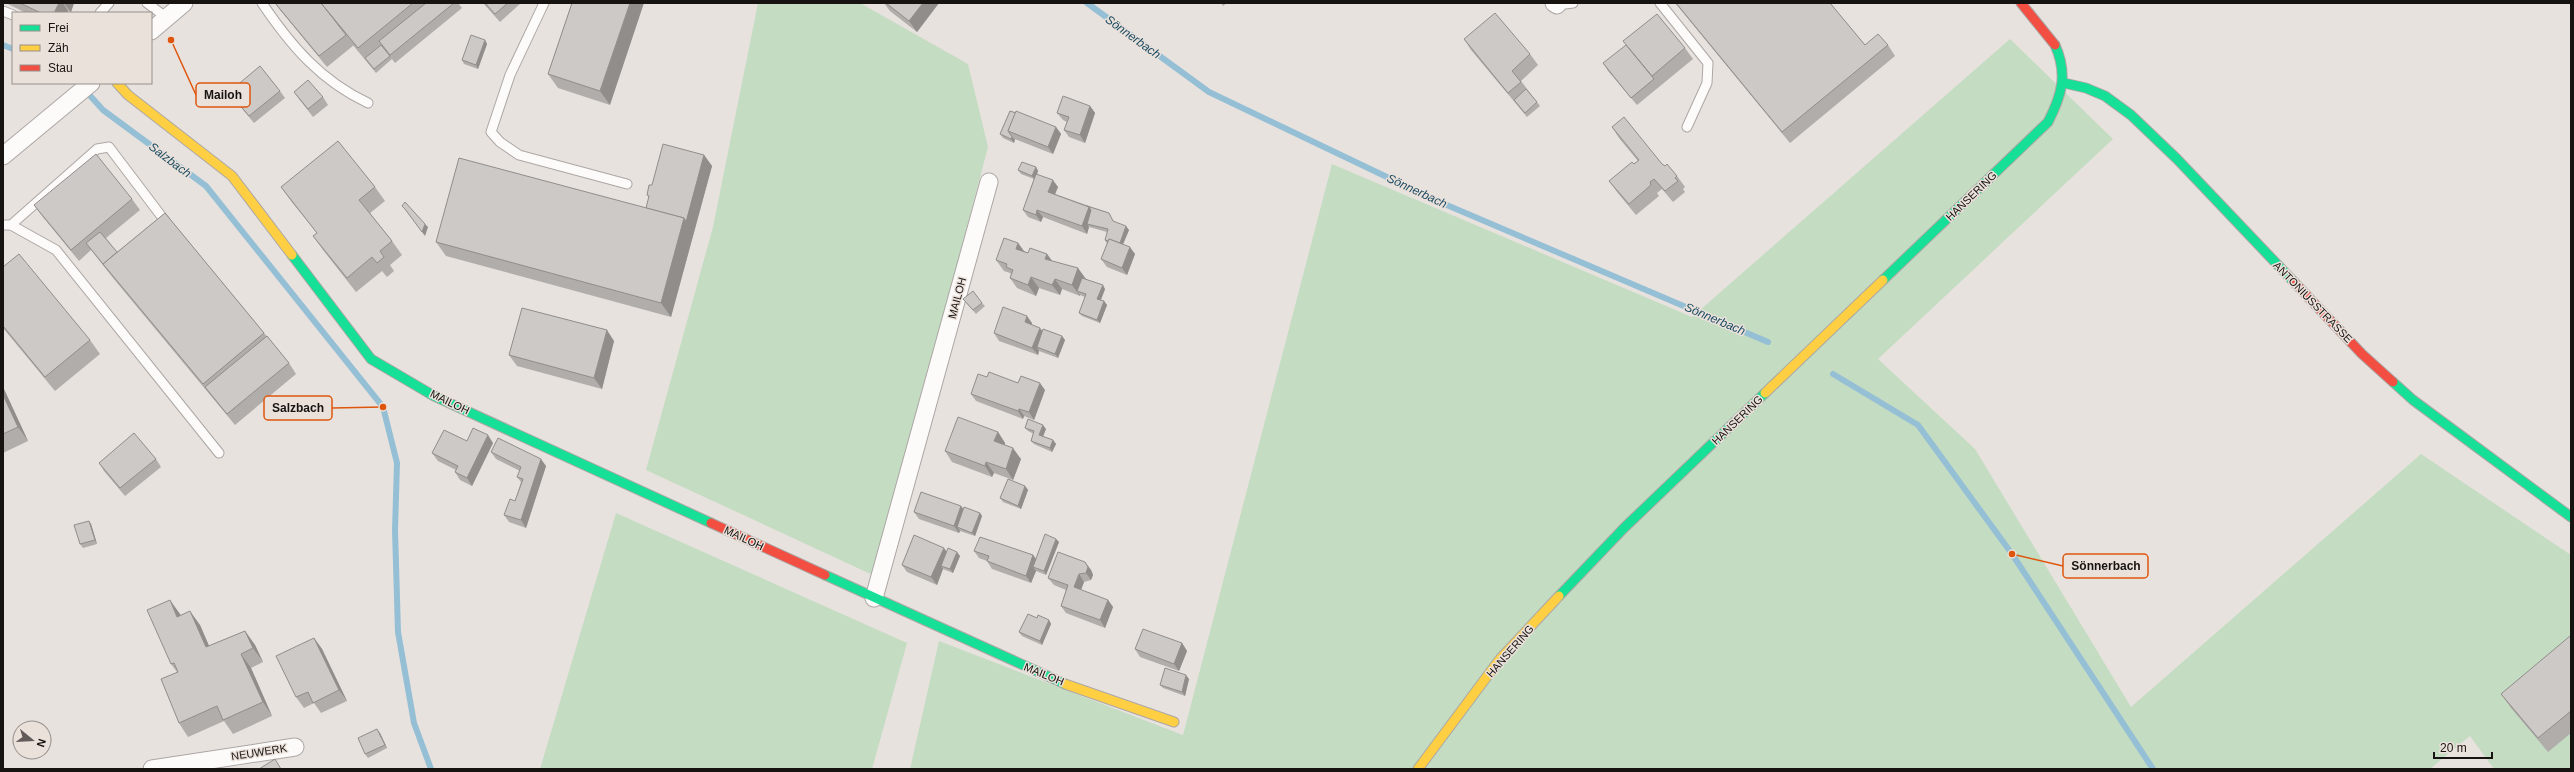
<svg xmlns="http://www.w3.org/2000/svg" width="2574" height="772" viewBox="0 0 2574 772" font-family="Helvetica,sans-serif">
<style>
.green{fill:#c4dcc2}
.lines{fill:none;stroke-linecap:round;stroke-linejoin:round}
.stream{stroke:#95bfd5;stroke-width:6}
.lane-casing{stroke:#aca7a5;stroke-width:11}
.street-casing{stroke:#aca7a5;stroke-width:19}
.fast-casing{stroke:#aca7a5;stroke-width:11}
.slow-casing{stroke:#aca7a5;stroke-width:11}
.jam-casing{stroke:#aca7a5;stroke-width:11}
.lane{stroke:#fcfbfa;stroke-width:9}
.street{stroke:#fcfbfa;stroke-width:17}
.fast{stroke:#16e098;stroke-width:9}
.slow{stroke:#ffcf43;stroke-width:9}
.jam{stroke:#f24e42;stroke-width:9}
.wall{fill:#b0adaa}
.shaded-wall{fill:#908d8b}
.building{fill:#cdc9c6;stroke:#908d8b}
.labels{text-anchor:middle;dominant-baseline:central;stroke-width:3;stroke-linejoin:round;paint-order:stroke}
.street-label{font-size:11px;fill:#171311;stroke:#ebe1db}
.water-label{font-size:12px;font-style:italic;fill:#1a4c63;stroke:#ebe1db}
.leader{fill:none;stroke:#de560c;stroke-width:1.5}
.callout-dot{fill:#de560c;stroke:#ebe1db;stroke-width:1.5}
.callout{fill:#ebe1db;stroke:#de560c;stroke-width:1.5}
.callout-label{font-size:12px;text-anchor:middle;font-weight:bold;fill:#171311}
</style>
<rect width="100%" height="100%" fill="#e8e2de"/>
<!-- green -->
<g class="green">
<path d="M758 3H860L968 64 988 147 875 576 646 470 713 227Z"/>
<path d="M2010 39 2113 139 1878 359 1975 449 2131 707 2421 454 2571 555V769H2494L2470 736 2430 769H910L939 641 1183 735 1332 164 1692 317Z"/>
<path d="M616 513 907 643 872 769H540Z"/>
</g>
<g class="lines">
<!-- stream -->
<g class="stream">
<path d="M1087 3 1209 92 1435 200 1768 342"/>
<path d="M3 45 13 49"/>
<path d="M84 89 103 110 206 186 383 407 397 463 395 530 398 632 414 723 431 769"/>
<path d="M1833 374 1918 425 2012 554 2153 769"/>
</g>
<defs>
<g id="lane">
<path d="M147 3 167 18"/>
<path d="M262 3C291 46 321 81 368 103"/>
<path d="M544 3 510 75 491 132 500 142 519 155 627 184"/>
<path d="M1660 3 1708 63 1707 83 1687 127"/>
<path d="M1557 5 1573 3"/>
<path d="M3 11 13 15"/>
<path d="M100 13 109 3"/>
<path d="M3 225H11L97 149 109 147 165 221"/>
<path d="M11 225 56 250 219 453"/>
</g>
<g id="street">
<path d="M1554 3 1557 5"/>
<path d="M151 31 184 3"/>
<path d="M3 156 91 83"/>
<path d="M874 598 989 182"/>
<path d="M152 769 295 747"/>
</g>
<g id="fast">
<path d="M2064 83 2086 88 2105 96 2131 115 2177 159 2293 281"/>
<path d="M292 255 371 359 434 396 711 523"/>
<path d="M1883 280 2048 122C2062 95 2068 74 2055 45"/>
<path d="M2393 382 2413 400 2571 517"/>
<path d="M825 575 1065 684"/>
<path d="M1559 596 1624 528 1765 393"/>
</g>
<g id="slow">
<path d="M117 83 128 95 232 176 292 255"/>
<path d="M1765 393 1883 280"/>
<path d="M1065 684 1174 722"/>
<path d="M1418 769 1500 659 1559 596"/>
</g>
<g id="jam">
<path d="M2021 3 2055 45"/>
<path d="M2293 281 2362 354 2393 382"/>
<path d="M711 523 825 575"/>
</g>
</defs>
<!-- lane casing -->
<use href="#lane" class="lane-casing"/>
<!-- street casing -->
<use href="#street" class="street-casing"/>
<!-- fast casing -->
<use href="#fast" class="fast-casing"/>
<!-- slow casing -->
<use href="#slow" class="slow-casing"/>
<!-- jam casing -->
<use href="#jam" class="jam-casing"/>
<!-- lane -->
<use href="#lane" class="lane"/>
<!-- street -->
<use href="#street" class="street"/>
<!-- fast -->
<use href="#fast" class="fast"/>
<!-- slow -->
<use href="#slow" class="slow"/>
<!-- jam -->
<use href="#jam" class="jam"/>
</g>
<!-- wall -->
<g class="wall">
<path d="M6 3H74L71 12 68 11 67 13H26Z"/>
<path d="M275 3H458L462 8 395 63 392 59 376 73 352 44 354 45 327 67 280 10Z"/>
<path d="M483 3H521L500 22Z"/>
<path d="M572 3 610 105 558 88 548 74Z"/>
<path d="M884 3H939L917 32 890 11Z"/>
<path d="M1221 3H1227L1223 6Z"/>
<path d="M1675 3H1830L1865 45H1888L1895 56 1790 143Z"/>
<path d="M1464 39 1530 54 1538 65 1521 81 1540 106 1527 117 1471 50Z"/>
<path d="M485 40 487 44 478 69 464 64 462 60Z"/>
<path d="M1685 48 1693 59 1637 105 1608 71 1603 63Z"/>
<path d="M280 91 285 98 254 123 234 99 229 92Z"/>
<path d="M294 92 323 97 328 105 313 117 299 99Z"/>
<path d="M1090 106 1095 113 1085 143 1069 137 1064 130 1067 122 1063 120 1057 113Z"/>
<path d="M1010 111 1056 127 1061 134 1053 154 1015 139 1014 143 1003 138 1000 134Z"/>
<path d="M1612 127 1662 164 1677 176 1685 187 1683 189 1685 192 1673 202 1662 189 1657 193 1659 196 1636 215 1617 192 1609 181 1638 161 1619 138Z"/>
<path d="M704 155 712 166 671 317 446 256 436 242 646 208 649 198 647 195 652 185Z"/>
<path d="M1036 167 1038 171 1037 174 1058 187 1055 194 1109 213 1113 221 1129 230 1123 244 1135 254 1127 275 1107 267 1101 259 1107 244 1105 240 1107 232 1089 227 1087 234 1043 217 1041 222 1028 217 1023 210 1034 179 1021 174 1018 170Z"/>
<path d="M281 187H375L385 201 370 213 392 241 402 255 390 265 394 271 387 277 382 271 356 292 323 250 313 236 317 233 291 201Z"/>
<path d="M132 199 140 210 106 238 117 252 165 213 289 363 296 374 235 425 113 278 91 250 79 261 42 216 34 205Z"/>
<path d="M1018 243 1024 251 1028 253 1047 254 1052 261 1105 289 1101 300 1104 301 1107 305 1100 323 1082 316 1079 313 1085 297 1080 295V296L1062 289 1060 295 1039 288 1036 296 1017 288 1010 278 1011 274 1010 273 1004 271 996 260Z"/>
<path d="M3 267 90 340 100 354 55 391 3 328Z"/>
<path d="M963 299 982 303 985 306 976 314Z"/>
<path d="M1032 323V325L1042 331 1062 336 1065 340 1058 358 1039 351 1038 355 999 341 994 333Z"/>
<path d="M614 341 602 389 517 366 509 355Z"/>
<path d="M987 377 1018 383 1045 390 1034 420 1024 416 1023 419 976 401 971 394Z"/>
<path d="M3 387 28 441 3 453Z"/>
<path d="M1025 428 1046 429 1043 436 1053 440 1056 444 1052 452 1034 444 1031 441 1034 434 1028 431Z"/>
<path d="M998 432 1005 443V445L1021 459 1013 480 994 473 992 477 952 462 945 451Z"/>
<path d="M467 441 493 443 472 486 460 480 455 472 456 470 438 461 432 453Z"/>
<path d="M491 452 546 466 526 528 509 522 504 515 515 501 521 482 517 477 520 471 496 459Z"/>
<path d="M156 459 161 467 125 496 104 471 99 463Z"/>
<path d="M1025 486 1028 490 1021 509 1003 502 1000 498Z"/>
<path d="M961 506 963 509 980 513 982 516 975 536 960 531 959 533 919 519 914 512Z"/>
<path d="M89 521 91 524 97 544 83 548 80 544Z"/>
<path d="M1056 539 1059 542 1046 575 1036 571 1031 583 992 569 987 561 979 558 974 551 1033 555 1036 559Z"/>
<path d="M947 551 960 556 953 573 943 569 937 585 907 572 902 565Z"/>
<path d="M1085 562 1091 570 1093 575 1091 580 1084 582 1081 590 1108 600 1113 607 1105 628 1066 613 1061 606 1066 590 1054 585 1048 578Z"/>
<path d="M180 614V615L200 625 209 646 245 631 255 645 263 662 251 668 272 716 233 734 224 721 188 737 179 723 177 672 171 664Z"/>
<path d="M1049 620 1051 624 1042 645 1022 636 1019 632Z"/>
<path d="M2571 637V733L2548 752 2511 708 2501 694Z"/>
<path d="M314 638 322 649 347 701 321 713 314 703 304 708 296 697Z"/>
<path d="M1182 643 1187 651 1179 671 1140 657 1135 649Z"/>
<path d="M1189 679 1185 696 1163 688 1160 685Z"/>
<path d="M380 733 387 748 368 758 365 754Z"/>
</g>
<!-- shaded-wall -->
<g class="shaded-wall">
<path d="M59 3H63L68 11 67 13H54Z"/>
<path d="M64 3H74L71 12Z"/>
<path d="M630 3H644L610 105 600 91Z"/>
<path d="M923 3H939L917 32 909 21Z"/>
<path d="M485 40 487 44 478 69 476 65Z"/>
<path d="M1090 106 1095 113 1085 143 1080 135Z"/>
<path d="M1056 127 1061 134 1053 154 1048 147Z"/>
<path d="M1012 137 1014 139H1015L1014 143 1011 139Z"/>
<path d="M704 155 712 166 671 317 661 303 684 218Z"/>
<path d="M1036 167 1038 171 1035 180 1032 176Z"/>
<path d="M1053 180 1058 187 1053 199 1048 192Z"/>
<path d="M1089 207 1094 214 1087 224 1089 227 1087 234 1082 226Z"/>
<path d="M1037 210 1043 217 1041 222 1036 215Z"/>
<path d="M425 224 428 227 425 236 422 232Z"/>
<path d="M1126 226 1129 230 1121 249 1119 245Z"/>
<path d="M1018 243 1026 254 1016 249Z"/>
<path d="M1130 247 1135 254 1127 275 1122 268Z"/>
<path d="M1047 254 1055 265 1045 259Z"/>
<path d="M1078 268 1086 279 1077 291 1080 295V296L1072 285Z"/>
<path d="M1031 277 1039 288 1036 296 1028 285Z"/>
<path d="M1055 279 1062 289 1060 295 1052 285Z"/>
<path d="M1103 285 1105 289 1100 302 1097 299Z"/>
<path d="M1104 301 1107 305 1100 323 1097 320Z"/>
<path d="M1027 316 1032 323 1030 330 1025 322Z"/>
<path d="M1040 328 1045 335 1037 347 1039 351 1038 355 1032 348Z"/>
<path d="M607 330 614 341 602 389 594 378Z"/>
<path d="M1062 336 1065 340 1058 358 1055 354Z"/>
<path d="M1040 383 1045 390 1034 420 1029 412Z"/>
<path d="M3 387 28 441 18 427 3 395Z"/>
<path d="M1019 409 1024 416 1023 419 1018 411Z"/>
<path d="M1043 425 1046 429 1042 439 1039 435Z"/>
<path d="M998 432 1005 443 1002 452 994 441Z"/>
<path d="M488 435 493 443 472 486 467 478Z"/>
<path d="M1053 440 1056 444 1052 452 1050 448Z"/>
<path d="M1013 448 1021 459 1013 480 1006 469Z"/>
<path d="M541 459 546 466 526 528 521 520Z"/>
<path d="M986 462 994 473 992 477 985 466Z"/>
<path d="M1025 486 1028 490 1021 509 1018 506Z"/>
<path d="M961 506 966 513 957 527 960 531 959 533 954 526Z"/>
<path d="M980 513 982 516 975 536 972 533Z"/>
<path d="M89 521 91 524 97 544 95 540Z"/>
<path d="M1056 539 1059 542 1046 575 1044 571Z"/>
<path d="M944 548 949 555 941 566 943 569 937 585 931 577Z"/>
<path d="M957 552 960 556 953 573 950 569Z"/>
<path d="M1033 555 1039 563 1033 567 1036 571 1031 583 1026 576Z"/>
<path d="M1085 562 1091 570 1093 575 1091 580 1086 573Z"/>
<path d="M1079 574 1084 582 1079 595 1074 587Z"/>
<path d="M170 600 180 614 187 631 177 617Z"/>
<path d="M1108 600 1113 607 1105 628 1100 620Z"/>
<path d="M190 611 200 625 216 662 206 647Z"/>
<path d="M1049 620 1051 624 1042 645 1040 641Z"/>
<path d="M245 631 255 645 263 662 253 648Z"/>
<path d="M314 638 322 649 347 701 339 690Z"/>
<path d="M1182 643 1187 651 1179 671 1174 664Z"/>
<path d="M241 654 251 668 272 716 263 702Z"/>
<path d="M1186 675 1189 679 1185 696 1182 692Z"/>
<path d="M377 729 380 733 387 748 385 745Z"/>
</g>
<!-- building -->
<g class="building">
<path d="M20 3H59L54 13H41Z"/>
<path d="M275 3H321L346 35 319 56Z"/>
<path d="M321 3H413L358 48Z"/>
<path d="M426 3H454L390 55 379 41Z"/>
<path d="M485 3H508L495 14Z"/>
<path d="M572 3H630L600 91 548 74Z"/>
<path d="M886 3H923L909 21Z"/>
<path d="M1676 3H1830L1865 45 1878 34 1888 45 1782 132Z"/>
<path d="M1495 13 1530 54 1512 71 1521 82 1508 93 1464 39Z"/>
<path d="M1657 14 1685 48 1652 76 1623 41Z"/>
<path d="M471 35 485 40 476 65 462 60Z"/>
<path d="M381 45 390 56 374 69 365 58Z"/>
<path d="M1626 45 1654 79 1631 98 1603 63Z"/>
<path d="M260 66 280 91 249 116 229 92Z"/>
<path d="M308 80 323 97 308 109 294 92Z"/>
<path d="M1526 89 1537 102 1525 113 1514 100Z"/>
<path d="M1063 96 1090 106 1080 135 1064 130 1069 117 1057 113Z"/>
<path d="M1010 111 1016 113 1008 131 1012 137 1011 139 1000 134Z"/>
<path d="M1016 111 1056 127 1048 147 1008 131Z"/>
<path d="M1624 117 1662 164 1665 166 1667 164 1677 176 1675 178 1678 181 1665 191 1654 179 1650 182 1651 185 1629 204 1609 181 1632 162 1634 164 1639 160 1612 127Z"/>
<path d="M338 141 375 187 359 200 392 241 380 251 384 257 377 263 372 257 347 278 313 236 317 233 281 187Z"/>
<path d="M663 144 704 155 686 222 684 218 646 208 649 196 647 195 649 185H652Z"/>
<path d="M96 154 132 199 71 250 34 205Z"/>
<path d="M459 158 684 218 661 303 436 242Z"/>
<path d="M1022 162 1036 167 1032 176 1018 170Z"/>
<path d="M1036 174 1053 180 1048 192 1089 207 1082 226 1037 210 1036 215 1023 210Z"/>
<path d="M405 202 425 224 422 232 405 209 402 206Z"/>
<path d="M1087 206 1109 213 1113 221 1126 226 1120 243 1109 239 1108 241 1105 240 1108 229 1087 224 1091 210 1089 207Z"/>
<path d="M165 213 264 333 203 384 103 264Z"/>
<path d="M100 232 117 252 103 264 86 243Z"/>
<path d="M1004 238 1018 243 1016 249 1028 253 1030 248 1047 254 1045 259 1078 268 1072 285 1055 279 1052 285 1031 277 1028 285 1010 278 1013 270 1006 267 1007 264 996 260Z"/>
<path d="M1109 239 1130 247 1122 268 1101 259Z"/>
<path d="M19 254 90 340 45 377 3 326V267Z"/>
<path d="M1082 278 1103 285 1097 299 1104 301 1097 320 1079 313 1086 294 1077 291Z"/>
<path d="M973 291 982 303 973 310 963 299Z"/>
<path d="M1003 307 1027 316 1025 322 1040 328 1032 348 994 333Z"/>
<path d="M522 308 607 330 594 378 509 355Z"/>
<path d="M1043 329 1062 336 1055 354 1037 347Z"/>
<path d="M267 336 289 363 227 414 205 387Z"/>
<path d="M989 372 1018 383 1021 376 1040 383 1029 412 1019 409 1018 411 971 394 978 374 987 377Z"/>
<path d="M3 395 18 427 3 434Z"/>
<path d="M958 417 998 432 994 441 1013 448 1006 469 986 462 985 466 945 451Z"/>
<path d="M1028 419 1043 425 1039 435 1053 440 1050 448 1031 441 1034 431 1025 428Z"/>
<path d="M473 428 488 435 467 478 455 472 458 466 432 453 444 430 467 441Z"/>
<path d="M134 433 156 459 120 488 99 463Z"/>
<path d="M498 438 541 459 521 520 504 515 510 499 515 501 523 479 517 477 521 467 491 452Z"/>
<path d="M1008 479 1025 486 1018 506 1000 498Z"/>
<path d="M921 492 961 506 954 526 914 512Z"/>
<path d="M964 507 980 513 972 533 957 527Z"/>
<path d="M89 521 95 540 80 544 74 525Z"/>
<path d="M1045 534 1056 539 1044 571 1033 567Z"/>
<path d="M914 535 944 548 931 577 902 565Z"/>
<path d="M980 537 1033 555 1026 576 987 561 989 556 974 551Z"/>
<path d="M948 548 957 552 950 569 941 566Z"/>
<path d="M1058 552 1085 562 1088 567 1086 573 1079 574 1074 587 1108 600 1100 620 1061 606 1068 585 1048 578Z"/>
<path d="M170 600 177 617 190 611 206 647 245 631 253 648 241 654 263 702 223 720 217 706 179 723 161 679 178 672 174 663 171 664 147 610Z"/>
<path d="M1028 614 1037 618 1038 615 1049 620 1040 641 1019 632Z"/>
<path d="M1143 629 1182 643 1174 664 1135 649Z"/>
<path d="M2570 636 2571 637V711L2538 738 2501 694Z"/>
<path d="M314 638 339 690 313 703 308 692 296 697 276 656Z"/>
<path d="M1165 668 1186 675 1182 692 1160 685Z"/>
<path d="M377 729 385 745 365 754 358 738Z"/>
<path d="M275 759 281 769H259Z"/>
</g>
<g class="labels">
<!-- street labels -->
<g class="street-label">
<text transform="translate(1971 196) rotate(-44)">HANSERING</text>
<text transform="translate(957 298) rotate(-75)">MAILOH</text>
<text transform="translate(2313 302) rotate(46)">ANTONIUSSTRASSE</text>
<text transform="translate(450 402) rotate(26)">MAILOH</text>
<text transform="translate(1737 420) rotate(-44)">HANSERING</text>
<text transform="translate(744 538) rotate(25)">MAILOH</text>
<text transform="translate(1510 651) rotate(-49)">HANSERING</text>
<text transform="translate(1044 674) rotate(22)">MAILOH</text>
<text transform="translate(259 752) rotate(-9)">NEUWERK</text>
</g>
<!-- water labels -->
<g class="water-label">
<text transform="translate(1133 37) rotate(36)">Sönnerbach</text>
<text transform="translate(170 160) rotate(37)">Salzbach</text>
<text transform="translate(1417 191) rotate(25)">Sönnerbach</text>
<text transform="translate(1715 319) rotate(23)">Sönnerbach</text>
</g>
</g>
<!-- callouts -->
<path class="leader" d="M171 40L196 95M383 407L332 408M2012 554L2063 566"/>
<g class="callout-dot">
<circle cx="171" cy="40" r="4"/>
<circle cx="383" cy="407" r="4"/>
<circle cx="2012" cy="554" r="4"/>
</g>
<g class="callout">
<rect x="196" y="83" width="54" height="24" rx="4"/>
<rect x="264" y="396" width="68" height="24" rx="4"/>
<rect x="2063" y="554" width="85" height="24" rx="4"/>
</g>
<g class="callout-label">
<text x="223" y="99">Mailoh</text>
<text x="298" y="412">Salzbach</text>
<text x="2106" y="570">Sönnerbach</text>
</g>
<!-- border -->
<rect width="2574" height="772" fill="none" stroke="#171311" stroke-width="8"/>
<!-- legend -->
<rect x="12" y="12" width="140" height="72" fill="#ebe1db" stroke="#968f8a"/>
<rect x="20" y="25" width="20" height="6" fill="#16e098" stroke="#968f8a"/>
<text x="48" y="32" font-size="12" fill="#171311">Frei</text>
<rect x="20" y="45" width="20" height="6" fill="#ffcf43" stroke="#968f8a"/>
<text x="48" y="52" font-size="12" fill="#171311">Zäh</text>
<rect x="20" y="65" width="20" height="6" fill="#f24e42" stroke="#968f8a"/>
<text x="48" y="72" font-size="12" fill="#171311">Stau</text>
<!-- north arrow -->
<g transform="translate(32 740) rotate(108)"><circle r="19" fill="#ebe1db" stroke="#968f8a"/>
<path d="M0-3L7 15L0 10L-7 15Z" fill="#605b59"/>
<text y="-6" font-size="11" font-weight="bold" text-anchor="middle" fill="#171311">N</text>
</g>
<!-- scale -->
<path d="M2434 752v6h58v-6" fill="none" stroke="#171311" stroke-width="2"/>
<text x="2440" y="752" font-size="12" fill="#171311" stroke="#ebe1db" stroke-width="3" paint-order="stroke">20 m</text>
</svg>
